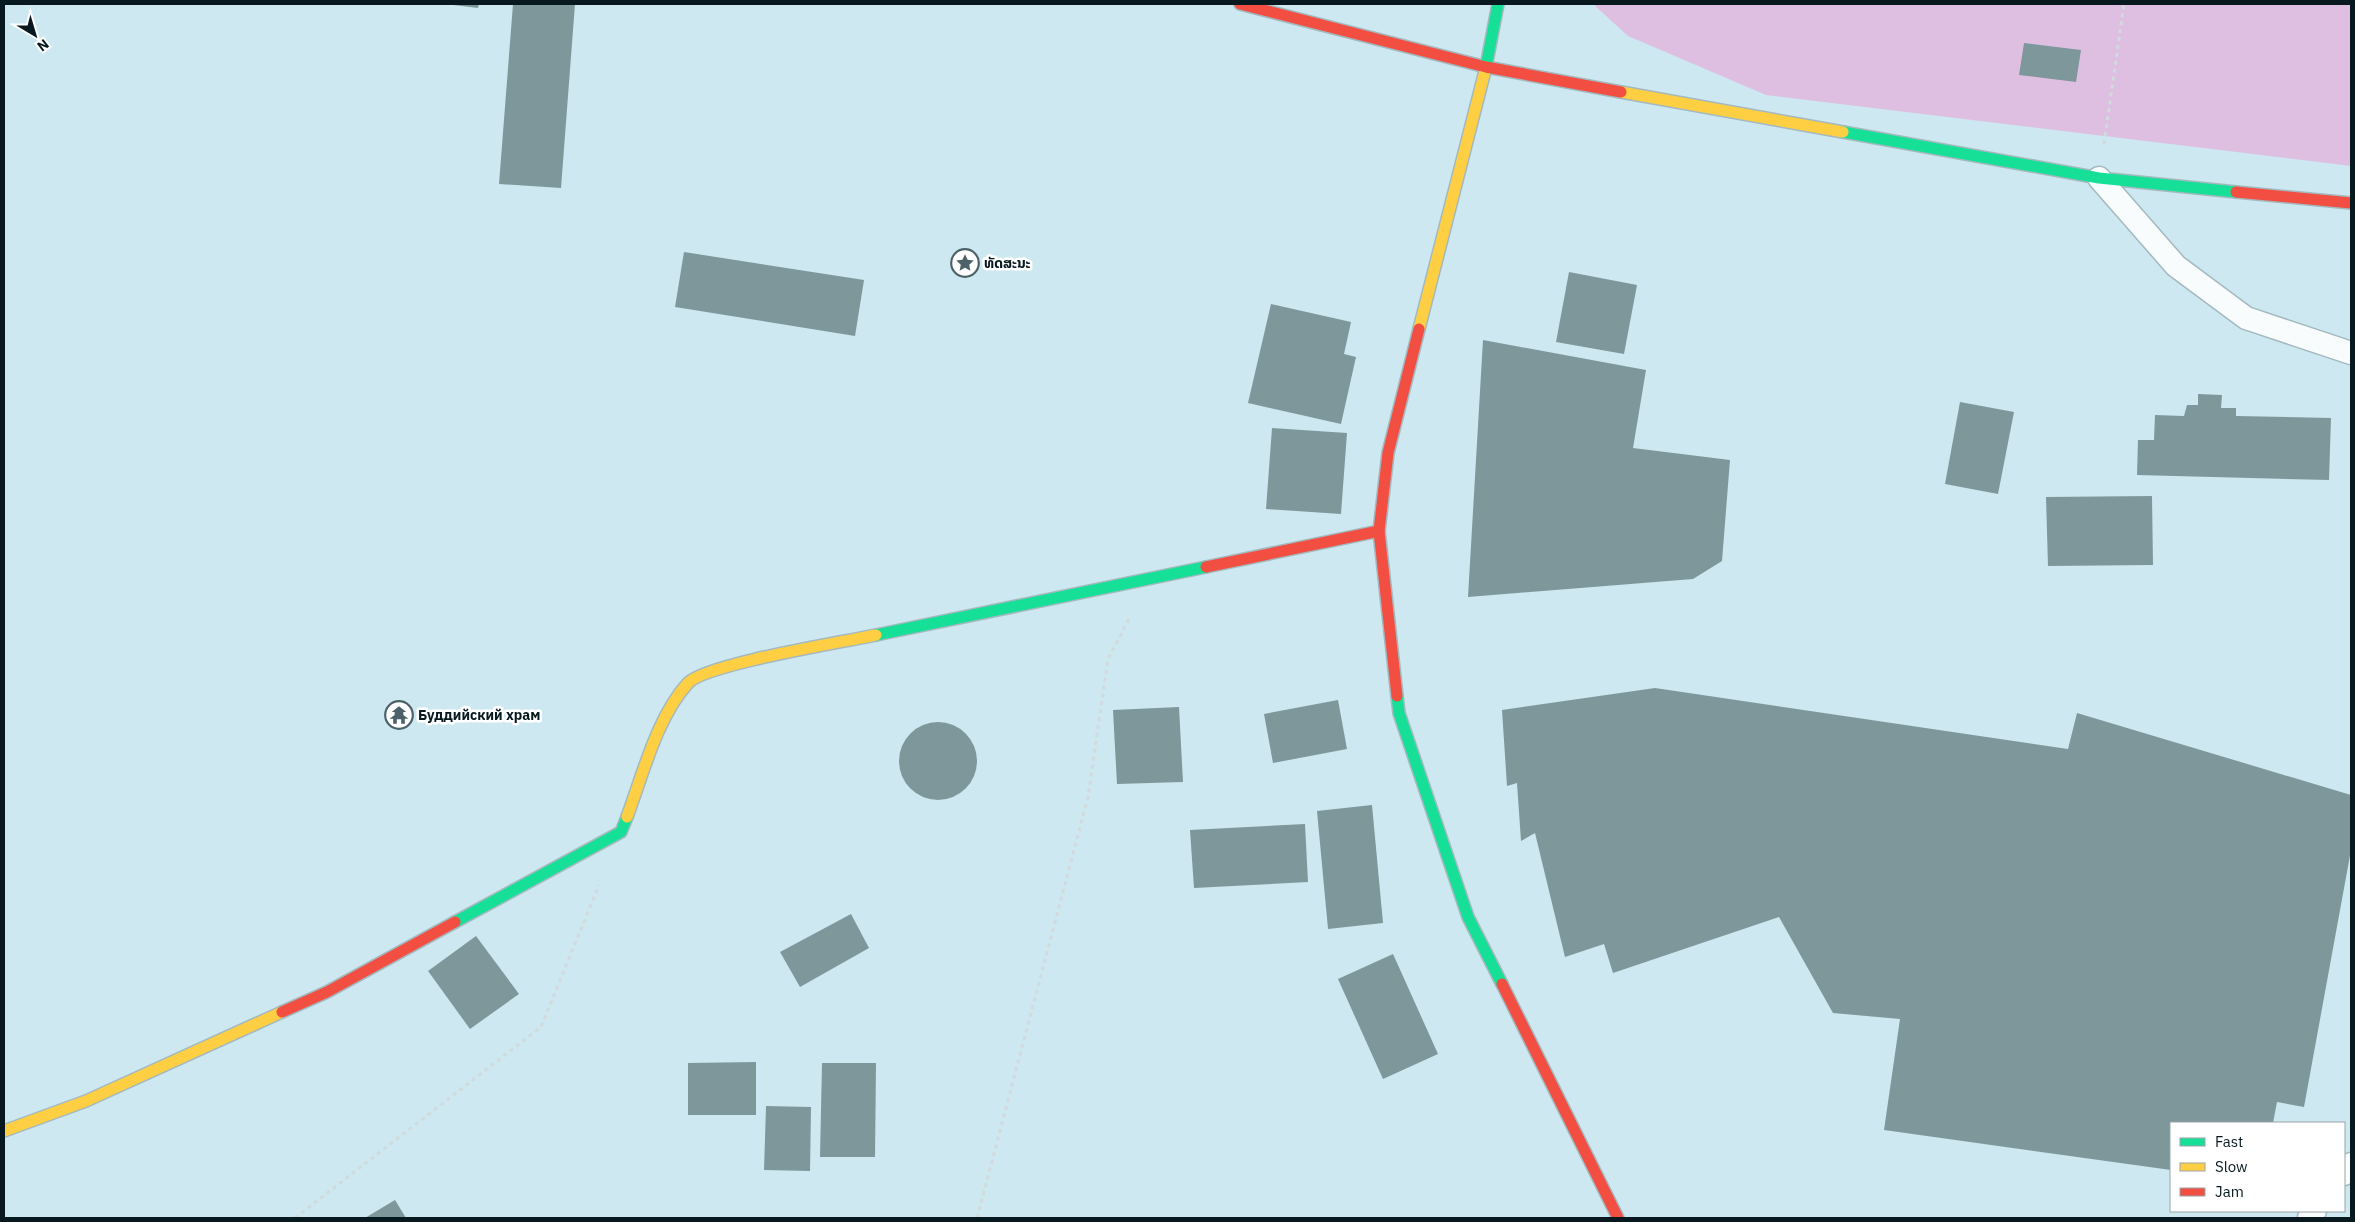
<svg xmlns="http://www.w3.org/2000/svg" width="2355" height="1222" viewBox="0 0 2355 1222" font-family="'IBM Plex Sans','Noto Sans Lao',sans-serif">
<style>
.green{fill:#debfe2}
.building{fill:#7e979b}
.lines{fill:none;stroke-linecap:round;stroke-linejoin:round}
.lane-casing{stroke:#a4b9bf;stroke-width:25}
.fast-casing{stroke:#a4b9bf;stroke-width:14}
.slow-casing{stroke:#a4b9bf;stroke-width:14}
.jam-casing{stroke:#a4b9bf;stroke-width:14}
.path{stroke:#d1dadc;stroke-width:3;stroke-dasharray:4 4;stroke-linecap:butt}
.lane{stroke:#f8fcfd;stroke-width:22}
.fast{stroke:#16e098;stroke-width:11}
.slow{stroke:#ffcf43;stroke-width:11}
.jam{stroke:#f24e42;stroke-width:11}
.labels{text-anchor:middle;dominant-baseline:central;stroke-width:5;stroke-linejoin:round;paint-order:stroke}
.poi-label{font-size:14px;font-weight:bold;fill:#07191e;stroke:#fff;text-anchor:start}
</style>
<rect width="100%" height="100%" fill="#cde8f0"/>
<!-- green -->
<path class="green" d="M1593 4H2351V166L1766 95 1628 36Z"/>
<!-- building -->
<g class="building">
<path d="M445 4H479L478 8Z"/>
<path d="M513 4H575L561 188 499 184Z"/>
<path d="M2024 43 2081 50 2076 82 2019 75Z"/>
<path d="M684 252 864 280 855 336 675 307Z"/>
<path d="M1569 272 1637 285 1624 354 1556 342Z"/>
<path d="M1271 304 1351 322 1344 354 1356 357 1341 424 1248 403Z"/>
<path d="M1483 340 1646 370 1633 448 1730 460 1722 561 1693 579 1468 597Z"/>
<path d="M2198 394 2222 395 2221 408H2236V416L2331 418 2329 480 2137 475 2138 440H2154L2155 415 2184 416 2187 405H2198Z"/>
<path d="M1960 402 2014 412 1998 494 1945 484Z"/>
<path d="M1272 428 1347 433 1341 514 1266 509Z"/>
<path d="M2152 496 2153 565 2048 566 2046 497Z"/>
<path d="M1655 688 2068 749 2077 713 2351 795V850L2304 1107 2277 1102 2273 1123H2171V1170L1884 1130 1900 1019 1833 1013 1779 917 1613 973 1604 944 1565 957 1535 833 1521 841 1517 783 1507 786 1502 710Z"/>
<path d="M1338 700 1347 749 1273 763 1264 714Z"/>
<path d="M1179 707 1183 782 1117 784 1113 710Z"/>
<circle cx="938" cy="761" r="39"/>
<path d="M1372 805 1383 923 1328 929 1317 811Z"/>
<path d="M1305 824 1308 882 1194 888 1190 830Z"/>
<path d="M851 914 869 948 800 987 780 952Z"/>
<path d="M476 936 519 994 470 1029 428 971Z"/>
<path d="M1393 954 1438 1054 1383 1079 1338 979Z"/>
<path d="M756 1062V1115H688V1063Z"/>
<path d="M822 1063H876L875 1157H820Z"/>
<path d="M766 1106 811 1107 810 1171 764 1170Z"/>
<path d="M395 1200 406 1218H365Z"/>
</g>
<g class="lines">
<defs>
<g id="lane">
<path d="M2099 178 2176 266 2246 318 2351 353"/>
<path d="M2344 1174 2351 1164"/>
<path d="M2309 1218 2315 1211"/>
</g>
<g id="fast">
<path d="M1486 67 1498 4"/>
<path d="M1843 132 2099 178 2236 192"/>
<path d="M876 635 1206 567"/>
<path d="M1397 696 1399 713 1468 917 1502 984"/>
<path d="M455 922 621 832 627 817"/>
</g>
<g id="slow">
<path d="M1621 92 1843 132"/>
<path d="M1419 329 1486 67"/>
<path d="M627 817C643 774 657 717 688 683 706 664 843 642 876 635"/>
<path d="M4 1131 86 1101 282 1012"/>
</g>
<g id="jam">
<path d="M1240 4 1486 67 1621 92"/>
<path d="M2236 192 2351 203"/>
<path d="M1206 567 1379 531"/>
<path d="M1397 696 1379 531 1388 453 1419 329"/>
<path d="M1502 984 1618 1218"/>
<path d="M282 1012 327 992 455 922"/>
</g>
</defs>
<!-- lane casing -->
<use href="#lane" class="lane-casing"/>
<!-- fast casing -->
<use href="#fast" class="fast-casing"/>
<!-- slow casing -->
<use href="#slow" class="slow-casing"/>
<!-- jam casing -->
<use href="#jam" class="jam-casing"/>
<!-- path -->
<g class="path">
<path d="M2104 144 2124 4"/>
<path d="M295 1218 541 1027 599 885"/>
<path d="M977 1218 1088 797 1108 659 1129 619"/>
</g>
<!-- lane -->
<use href="#lane" class="lane"/>
<!-- fast -->
<use href="#fast" class="fast"/>
<!-- slow -->
<use href="#slow" class="slow"/>
<!-- jam -->
<use href="#jam" class="jam"/>
</g>
<!-- icons -->
<defs>
<symbol id="sight-ring" viewBox="-11 -11 22 22"><circle r="9.5" fill="#fff" stroke="#4c6168" stroke-width="1.5"/><path d="M0-6L1.8-2.2L6-1.7L2.9 1.2L3.7 5.4L0 3.3L-3.7 5.4L-2.9 1.2L-6-1.7L-1.8-2.2Z" fill="#4c6168"/></symbol>
<symbol id="temple-ring" viewBox="-11 -11 22 22"><circle r="9.5" fill="#fff" stroke="#4c6168" stroke-width="1.5"/><path d="M0-6L5-2H3V0L6.5 2.5H4V6H1.5V3h-3V6H-4V2.5H-6.5L-3 0V-2H-5Z" fill="#4c6168"/></symbol>
</defs>
<g fill-rule="evenodd">
<use href="#sight-ring" x="949" y="247" width="32" height="32"/>
<use href="#temple-ring" x="383" y="699" width="32" height="32"/>
</g>
<g class="labels">
<!-- poi labels -->
<g class="poi-label">
<text x="984" y="263">ທັດສະນະ</text>
<text x="418" y="715">Буддийский храм</text>
</g>
</g>
<!-- border -->
<rect width="2355" height="1222" fill="none" stroke="#07191e" stroke-width="10"/>
<!-- legend -->
<rect x="2170" y="1122" width="175" height="90" fill="#ffffff" stroke="#9ca3a5"/>
<rect x="2180" y="1138" width="25" height="8" fill="#16e098" stroke="#9ca3a5"/>
<text x="2215" y="1147" font-size="15" fill="#07191e">Fast</text>
<rect x="2180" y="1163" width="25" height="8" fill="#ffcf43" stroke="#9ca3a5"/>
<text x="2215" y="1172" font-size="15" fill="#07191e">Slow</text>
<rect x="2180" y="1188" width="25" height="8" fill="#f24e42" stroke="#9ca3a5"/>
<text x="2215" y="1197" font-size="15" fill="#07191e">Jam</text>
<!-- north arrow -->
<g transform="translate(35 35) rotate(142)" stroke="#ffffff" stroke-width="4" paint-order="stroke">
<path d="M0-4L9 19L0 12L-9 19Z" fill="#07191e"/>
<text y="-8" font-size="14" font-weight="bold" text-anchor="middle" fill="#07191e">N</text>
</g>
</svg>
